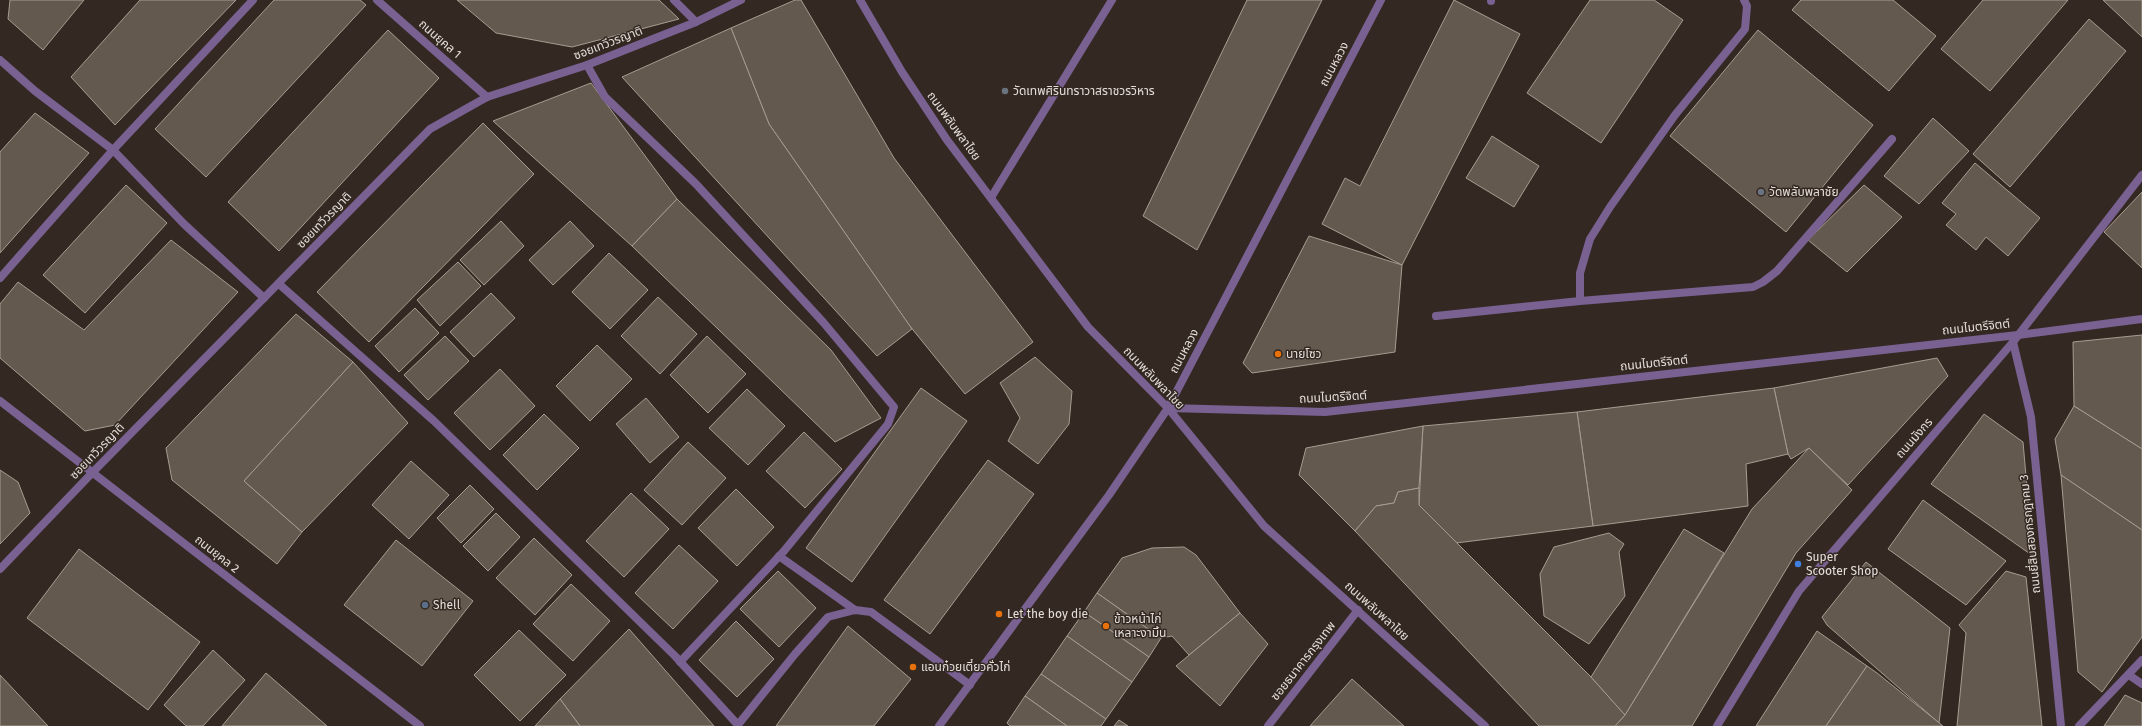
<svg xmlns="http://www.w3.org/2000/svg" width="2142" height="726" viewBox="0 0 2142 726" font-family="'Fira Sans','Noto Sans Thai',sans-serif">
<style>
.building{fill:#64594f;stroke:#a89c91}
.lines{fill:none;stroke-linecap:round;stroke-linejoin:round}
.service{stroke:#796192;stroke-width:8}
.minor{stroke:#796192;stroke-width:8}
.tertiary{stroke:#796192;stroke-width:8}
.worship-dot{fill:#6b7280;stroke:#342922;stroke-width:1.5}
.food-dot{fill:#e8710a;stroke:#342922;stroke-width:1.5}
.shop-dot{fill:#3f7fe0;stroke:#342922;stroke-width:1.5}
.service-dot{fill:#5c6f8a;stroke:#342922;stroke-width:1.5}
.labels{text-anchor:middle;dominant-baseline:central;stroke-width:3;stroke-linejoin:round;paint-order:stroke}
.street-label{font-size:12px;fill:#e5ded9;stroke:#342922}
.poi-label{font-size:12px;fill:#e5ded9;stroke:#342922;text-anchor:start}
</style>
<rect width="100%" height="100%" fill="#342922"/>
<!-- building -->
<g class="building">
<path d="M10 0H84L43 50 8 19Z"/>
<path d="M140 0H236L115 125 71 77Z"/>
<path d="M274 0H360L366 5 206 177 155 129Z"/>
<path d="M457 0H659L679 19 572 47 496 33Z"/>
<path d="M795 0H801L894 158 1033 342 965 394 909 325 769 124 731 28Z"/>
<path d="M1247 0H1322L1197 250 1143 216Z"/>
<path d="M1454 0 1520 34 1402 265 1322 224 1345 178 1360 186Z"/>
<path d="M1590 0H1654L1683 20 1601 143 1527 93Z"/>
<path d="M1801 0H1893L1936 36 1889 91 1792 10Z"/>
<path d="M1983 0H2068L1990 91 1941 49Z"/>
<path d="M2103 0H2142V37Z"/>
<path d="M2089 19 2126 51 2010 187 1973 154Z"/>
<path d="M731 28 769 124 912 329 877 356 622 77Z"/>
<path d="M388 30 439 78 279 251 228 202Z"/>
<path d="M1758 30 1873 125 1786 232 1670 136Z"/>
<path d="M591 83 677 199 632 246 493 121Z"/>
<path d="M35 113 89 153 0 253V152Z"/>
<path d="M1933 118 1969 151 1919 204 1884 176Z"/>
<path d="M483 123 534 174 369 342 317 292Z"/>
<path d="M1492 136 1539 166 1514 207 1466 178Z"/>
<path d="M1975 163 2040 218 2008 256 1986 237 1976 250 1946 225 1956 214 1942 203Z"/>
<path d="M126 185 167 223 85 313 43 275Z"/>
<path d="M1864 185 1902 217 1847 272 1808 240Z"/>
<path d="M2142 192V268L2104 232Z"/>
<path d="M677 199 831 350 881 418 835 442 632 246Z"/>
<path d="M501 221 524 246 484 285 460 260Z"/>
<path d="M570 221 594 246 553 285 529 260Z"/>
<path d="M1309 236 1402 265 1395 352 1252 373 1243 363Z"/>
<path d="M171 240 238 292 115 425 85 431 0 358V304L18 282 84 330Z"/>
<path d="M609 253 648 290 610 329 572 292Z"/>
<path d="M458 262 481 286 440 326 417 300Z"/>
<path d="M491 293 515 318 474 357 450 332Z"/>
<path d="M658 297 697 334 660 374 621 336Z"/>
<path d="M415 308 439 333 399 372 375 346Z"/>
<path d="M296 314 353 362 244 481 302 532 277 564 172 480 166 448Z"/>
<path d="M2142 335V449L2074 406 2073 342Z"/>
<path d="M445 336 469 361 428 400 404 375Z"/>
<path d="M707 336 746 374 708 413 670 375Z"/>
<path d="M597 345 632 379 590 421 556 386Z"/>
<path d="M1035 357 1072 391 1069 424 1038 464 1008 441 1020 418 1000 383Z"/>
<path d="M1937 358 1948 376 1848 485 1809 448 1791 459 1788 454 1774 388Z"/>
<path d="M353 362 408 423 302 532 244 481Z"/>
<path d="M500 369 535 406 490 450 454 413Z"/>
<path d="M921 388 967 421 852 582 806 548Z"/>
<path d="M1774 388 1788 454 1746 464 1748 506 1593 526 1577 412Z"/>
<path d="M747 389 785 426 748 465 709 428Z"/>
<path d="M646 398 679 437 650 463 616 424Z"/>
<path d="M2074 406 2142 449V530L2061 475 2055 439Z"/>
<path d="M1577 412 1593 526 1456 543 1419 505 1423 426Z"/>
<path d="M544 414 579 448 537 490 503 455Z"/>
<path d="M1984 414 2023 442 2033 556 1931 484Z"/>
<path d="M1423 426 1419 488 1398 492 1394 503 1376 506 1355 531 1299 475 1306 448Z"/>
<path d="M804 432 842 469 805 508 766 471Z"/>
<path d="M688 442 726 478 682 525 644 490Z"/>
<path d="M1809 448 1852 490 1796 553 1692 726H1615L1625 715 1752 509Z"/>
<path d="M988 460 1034 494 930 634 884 600Z"/>
<path d="M411 461 449 495 409 539 372 505Z"/>
<path d="M0 470 18 482 30 513 0 544Z"/>
<path d="M2061 475 2142 530V637L2102 692 2078 672Z"/>
<path d="M470 485 494 509 461 543 437 518Z"/>
<path d="M1419 488V505L1591 677 1625 715 1615 726H1539L1355 531 1376 506 1394 503 1398 492Z"/>
<path d="M736 489 774 527 737 566 698 528Z"/>
<path d="M631 493 669 529 624 577 586 541Z"/>
<path d="M1923 500 2006 561 1966 605 1888 549Z"/>
<path d="M496 513 520 537 488 571 463 546Z"/>
<path d="M1684 529 1724 553 1625 715 1591 677Z"/>
<path d="M1609 533 1624 544 1619 552 1625 596 1589 644 1544 616 1540 574 1554 547Z"/>
<path d="M534 538 572 575 535 615 496 578Z"/>
<path d="M396 540 473 601 422 666 344 605Z"/>
<path d="M679 545 718 581 673 629 635 593Z"/>
<path d="M1184 547 1196 555 1240 613 1189 655 1172 636 1161 638 1097 593 1122 558 1152 548Z"/>
<path d="M79 549 200 642 148 710 27 618Z"/>
<path d="M1866 562 1950 628 1939 723 1827 625 1822 617Z"/>
<path d="M778 571 816 608 779 647 740 609Z"/>
<path d="M2006 571 2026 577 2042 726H1957L1966 633 1959 625Z"/>
<path d="M571 584 610 621 573 661 533 624Z"/>
<path d="M1097 593 1161 638 1149 657 1084 612Z"/>
<path d="M1084 612 1149 657 1132 682 1067 636Z"/>
<path d="M1240 613 1268 644 1220 706 1176 666Z"/>
<path d="M736 621 774 659 737 697 699 660Z"/>
<path d="M848 626 911 679 874 726H776Z"/>
<path d="M629 629 714 726H580L560 699Z"/>
<path d="M519 630 566 675 520 721 474 675Z"/>
<path d="M1817 631 1867 666 1826 726H1756Z"/>
<path d="M1067 636 1132 682 1106 719 1041 674Z"/>
<path d="M213 650 245 680 203 726H186L164 705Z"/>
<path d="M1867 666 1877 673 1943 726H1826Z"/>
<path d="M266 673 327 726H222Z"/>
<path d="M1041 674 1106 719 1101 726H1067L1025 696Z"/>
<path d="M0 675 48 726H0Z"/>
<path d="M1352 679 1404 726H1310Z"/>
<path d="M2125 695 2142 703V726H2104Z"/>
<path d="M1025 696 1067 726H1010L1007 723Z"/>
<path d="M560 699 580 726H535Z"/>
<path d="M1119 720 1128 726H1114Z"/>
</g>
<g class="lines">
<!-- service -->
<g class="service">
<path d="M1491 1V0"/>
<path d="M1580 301 1753 287 1763 282 1777 271 1892 139"/>
<path d="M1436 316 1580 301V273L1590 239 1610 207 1675 115 1745 29 1747 6 1744 0"/>
<path d="M779 556 855 610"/>
<path d="M2129 675 2142 684"/>
<path d="M737 726 795 654 828 617 855 610 871 612 970 685"/>
<path d="M2079 726 2142 660"/>
</g>
<!-- minor -->
<g class="minor">
<path d="M377 0 487 97"/>
<path d="M674 0 696 22"/>
<path d="M0 60 35 91 113 150 184 224 264 298"/>
<path d="M587 65 605 97 696 184 823 322 894 407 888 424 784 551 680 662"/>
<path d="M992 196 1112 0"/>
<path d="M0 278 113 150 253 0"/>
<path d="M279 284 434 421 675 656 738 725"/>
<path d="M2013 342 2031 417 2061 726"/>
<path d="M0 569 92 473 430 129 487 97 587 65 696 22 741 0"/>
<path d="M1268 726 1358 610"/>
<path d="M1717 726 1799 591 2013 342 2142 175"/>
</g>
<!-- tertiary -->
<g class="tertiary">
<path d="M860 0 902 72 947 140 1088 327 1168 408 1264 526 1485 726"/>
<path d="M0 401 420 726"/>
<path d="M1168 408 1325 412 2018 335 2142 319"/>
<path d="M939 726 1109 495 1168 408 1381 0"/>
</g>
</g>
<!-- markers -->
<g class="worship-dot">
<circle cx="1005" cy="91" r="4"/>
<circle cx="1761" cy="192" r="4"/>
</g>
<g class="food-dot">
<circle cx="1278" cy="354" r="4"/>
<circle cx="999" cy="614" r="4"/>
<circle cx="1106" cy="626" r="4"/>
<circle cx="913" cy="667" r="4"/>
</g>
<circle class="shop-dot" cx="1798" cy="564" r="4"/>
<circle class="service-dot" cx="425" cy="605" r="4"/>
<g class="labels">
<!-- street labels -->
<g class="street-label">
<text transform="translate(440 39) rotate(41)">ถนนยุคล 1</text>
<text transform="translate(608 43) rotate(-21)">ซอยเทวีวรญาติ</text>
<text transform="translate(1334 64) rotate(-62)">ถนนหลวง</text>
<text transform="translate(954 126) rotate(54)">ถนนพลับพลาไชย</text>
<text transform="translate(324 220) rotate(-46)">ซอยเทวีวรญาติ</text>
<text transform="translate(1976 327) rotate(-6)">ถนนไมตรีจิตต์</text>
<text transform="translate(1184 351) rotate(-62)">ถนนหลวง</text>
<text transform="translate(1654 363) rotate(-6)">ถนนไมตรีจิตต์</text>
<text transform="translate(1154 378) rotate(46)">ถนนพลับพลาไชย</text>
<text transform="translate(1333 397) rotate(-3)">ถนนไมตรีจิตต์</text>
<text transform="translate(1914 438) rotate(-49)">ถนนมังกร</text>
<text transform="translate(97 451) rotate(-46)">ซอยเทวีวรญาติ</text>
<text transform="translate(2030 534) rotate(-96)">ถนนยี่สิบสองกรกฎาคม 3</text>
<text transform="translate(217 554) rotate(38)">ถนนยุคล 2</text>
<text transform="translate(1377 611) rotate(42)">ถนนพลับพลาไชย</text>
<text transform="translate(1303 661) rotate(-52)">ซอยธนาคารกรุงเทพ</text>
</g>
<!-- poi labels -->
<g class="poi-label">
<text x="1013" y="91">วัดเทพศิรินทราวาสราชวรวิหาร</text>
<text x="1769" y="192">วัดพลับพลาชัย</text>
<text x="1286" y="354">นายโซว</text>
<text x="1806" y="557">Super<tspan x="1806" dy="14">Scooter Shop</tspan></text>
<text x="433" y="605">Shell</text>
<text x="1007" y="614">Let the boy die</text>
<text x="1114" y="619">ข้าวหน้าไก่<tspan x="1114" dy="14">เหลาะงามิ้น</tspan></text>
<text x="921" y="667">แอนก๋วยเตี๋ยวคั่วไก่</text>
</g>
</g>
</svg>
